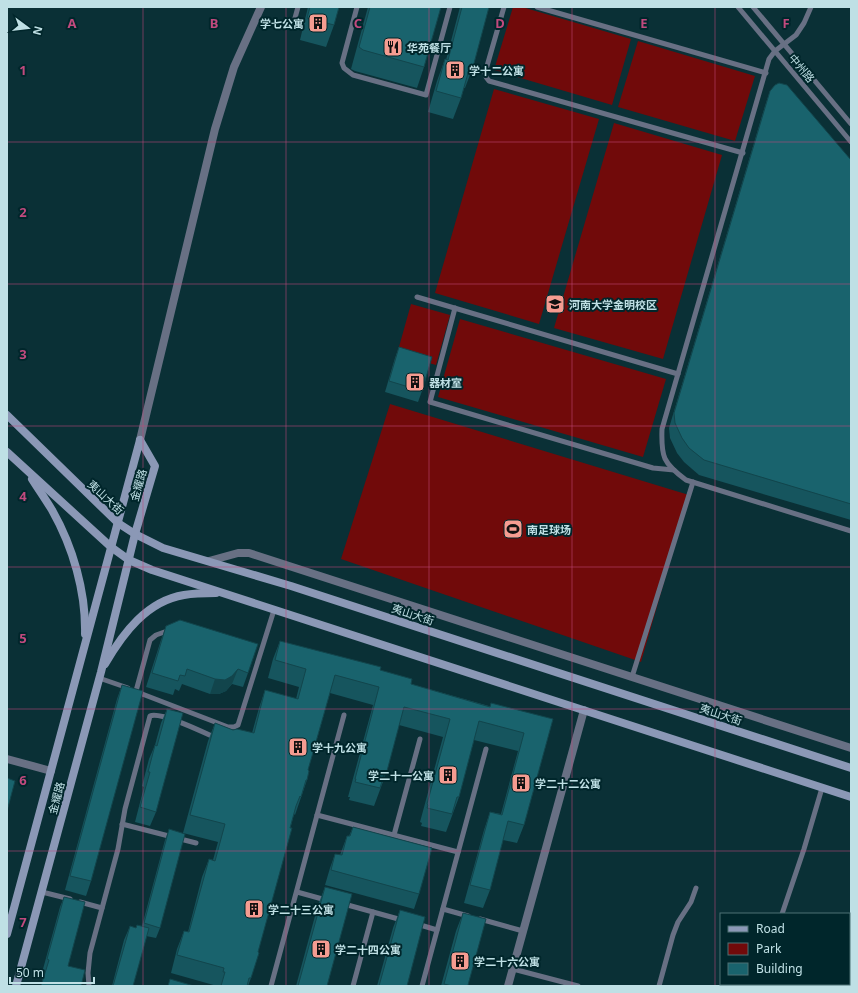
<svg xmlns="http://www.w3.org/2000/svg" width="858" height="993" viewBox="0 0 858 993" font-family="'Noto Sans','Noto Sans SC',sans-serif">
<style>
.green{fill:#710a0a}
.lines{fill:none;stroke-linecap:round;stroke-linejoin:round}
.lane{stroke:#687084;stroke-width:5}
.street{stroke:#687084;stroke-width:8}
.secondary{stroke:#8b98b6;stroke-width:8}
.wall{fill:#16555e}
.shaded-wall{fill:#12454c}
.building{fill:#19636d;stroke:#12454c}
.grid{fill:none;stroke:#c14a7e;stroke-width:1;stroke-opacity:0.55}
.labels{text-anchor:middle;dominant-baseline:central;stroke-width:4;stroke-linejoin:round;paint-order:stroke}
.poi-label{font-size:11px;font-weight:bold;fill:#bfe0e5;stroke:#00262b;text-anchor:start}
.street-label{font-size:11px;fill:#bfe0e5;stroke:#00262b}
.grid-label{font-size:13px;text-anchor:middle;font-weight:bold;fill:#c14a7e;stroke:#00262b;stroke-width:4;stroke-linejoin:round;paint-order:stroke}
</style>
<rect width="100%" height="100%" fill="#0a3036"/>
<!-- green -->
<g class="green">
<path d="M513 7H522L631 39 612 105 494 70Z"/>
<path d="M638 41 755 76 735 141 618 107Z"/>
<path d="M494 89 599 119 539 324 435 293Z"/>
<path d="M614 123 722 155 663 359 554 328Z"/>
<path d="M411 304 450 315 436 365 397 354Z"/>
<path d="M460 319 666 379 643 457 438 397Z"/>
<path d="M390 404 689 495 641 662 341 559Z"/>
</g>
<g class="lines">
<!-- lane -->
<g class="lane">
<path d="M357 7 342 63 344 68 353 75 426 95 450 7"/>
<path d="M504 7 485 73 486 77 489 81 743 153"/>
<path d="M537 7 766 73"/>
<path d="M738 7 851 142"/>
<path d="M753 7 851 124"/>
<path d="M811 7 804 23 796 35 775 51 769 59 662 429C661 457 663 463 686 480L851 531"/>
<path d="M295 18 298 7"/>
<path d="M417 297 678 374"/>
<path d="M455 308 430 402 653 468 674 470"/>
<path d="M632 677 693 482"/>
<path d="M99 678 128 688"/>
<path d="M136 691 150 640 156 635 170 630"/>
<path d="M137 692 228 727H234L238 725 274 610"/>
<path d="M317 815 458 852"/>
<path d="M122 824 196 843"/>
<path d="M394 835 420 739"/>
<path d="M42 892 70 899"/>
<path d="M297 892 326 900"/>
<path d="M80 902 102 908"/>
<path d="M344 904 402 920"/>
<path d="M443 909 468 916"/>
<path d="M782 914 804 849 822 788"/>
<path d="M480 919 523 931"/>
<path d="M417 924 437 930"/>
<path d="M513 969 578 986"/>
<path d="M89 986 88 973 90 953 118 849 125 809 150 716C160 711 205 733 216 738"/>
<path d="M271 986 344 715"/>
<path d="M353 986 373 912"/>
<path d="M422 986 486 749"/>
<path d="M659 986 673 935 678 922 691 902 696 888"/>
<path d="M748 986 749 984"/>
</g>
<!-- street -->
<g class="street">
<path d="M140 440 215 129 234 67 261 7"/>
<path d="M209 561 238 553H249L851 748"/>
<path d="M7 759 51 771"/>
<path d="M508 986 584 710"/>
</g>
<!-- secondary -->
<g class="secondary">
<path d="M7 415 118 523 135 534 163 548 291 586 851 768"/>
<path d="M7 452 111 547 129 560 152 570 851 797"/>
<path d="M32 479C39 490 46 500 52 510 73 547 86 592 85 634"/>
<path d="M105 664C123 633 147 601 184 595 195 593 205 593 216 593"/>
<path d="M7 934 140 440"/>
<path d="M16 986 101 672 135 534 155 466 140 440"/>
</g>
</g>
<!-- wall -->
<g class="wall">
<path d="M308 7H339L334 25 326 47 300 40Z"/>
<path d="M368 7H441L424 67 417 88 355 71 351 69Z"/>
<path d="M460 7H489L473 67 465 88H464L461 98 453 119 428 112 437 81 445 59 446 60Z"/>
<path d="M770 91 851 160V520L699 475 684 462 677 453 670 438 669 428 765 106Z"/>
<path d="M399 347 422 391 418 402 385 392 395 358Z"/>
<path d="M166 626 248 673 243 687 232 684 226 691 219 694H210L182 684 179 691 175 689 173 695 146 687 161 640Z"/>
<path d="M280 641 380 670 411 684 489 706 553 719 524 825 517 843 503 840 490 890 483 908 464 903 484 830 490 812 501 814 518 751 474 740 459 797 446 832 421 826 422 823 420 822 443 737 399 725 387 771 374 806 349 800 350 797H348L373 705 330 693 308 770 307 780 295 815 294 814 251 978 248 986H217L171 973 177 949 184 931 188 932 202 877 209 859 213 860 218 842 183 833 208 741 215 723 233 730 252 733 259 708 265 690 296 699 299 687 268 678 273 659Z"/>
<path d="M122 685 91 881 86 896 65 890 117 699Z"/>
<path d="M167 709 156 812 150 826 135 822 144 787 142 786 149 759 155 745 161 723Z"/>
<path d="M353 827 419 894 414 909 325 885 330 868 335 854 340 855 347 836H349Z"/>
<path d="M169 829 160 928 156 938 146 936 133 986H112L124 940 130 926 136 928 142 926 165 840Z"/>
<path d="M325 887 327 986H296L318 905Z"/>
<path d="M64 897 68 966 81 986H41L45 970 43 969 60 907Z"/>
<path d="M400 910 407 986H377L393 928Z"/>
<path d="M463 913 468 985 471 986H441L456 931Z"/>
</g>
<!-- shaded-wall -->
<path class="shaded-wall" d="M238 669 232 684 226 691 219 694H210L215 679Z"/>
<!-- building -->
<g class="building">
<path d="M310 7H339L334 25 307 18Z"/>
<path d="M370 7H441L424 67 363 50 359 47Z"/>
<path d="M462 7H489L473 67 470 66 461 98 436 91 445 59 448 60Z"/>
<path d="M779 83 787 85 851 160V504L704 460 689 448 682 438 675 423 674 413 770 91 775 85Z"/>
<path d="M399 347 432 357 422 391 389 381Z"/>
<path d="M180 620 258 644 248 673 238 669 232 676 225 680 215 679 187 669 185 676 180 675 178 681 152 673 166 626Z"/>
<path d="M280 641 381 667 380 670 412 679 411 684 490 707 491 703 553 719 524 825 508 821 490 890 470 885 490 812 502 815 524 733 479 721 459 797H457L452 814 427 808 428 805 427 804 450 719 404 707 387 771H385L380 788 355 782 356 779H355L379 687 335 675 308 770 309 771 307 780H306L301 797 300 796 296 806 290 828H292L258 952 259 953 251 978H249L247 986H221L225 972H223L224 968 177 955 184 931 189 932 209 859 215 861 225 824 190 815 215 723 233 730 237 729 254 733 265 690 298 699 306 669 275 660Z"/>
<path d="M122 685 143 691 91 881 70 876Z"/>
<path d="M167 709 183 713 156 812 140 807 150 772H148L155 745 157 746Z"/>
<path d="M7 778 15 781 7 811Z"/>
<path d="M353 827 432 848 419 894 331 870 335 854 342 855 347 836H350Z"/>
<path d="M169 829 185 834 160 928 144 923Z"/>
<path d="M325 887 352 894 327 986H298Z"/>
<path d="M64 897 85 902 68 966 85 970 81 986H41L49 960 47 959Z"/>
<path d="M400 910 425 917 407 986H379Z"/>
<path d="M463 913 486 919 468 985 471 986H452L444 984Z"/>
<path d="M137 925 149 928 133 986H113L130 926 136 928Z"/>
<path d="M170 979 194 986H168Z"/>
</g>
<!-- grid -->
<path class="grid" d="M143 7V986M286 7V986M429 7V986M572 7V986M715 7V986M7 142H851M7 284H851M7 426H851M7 567H851M7 709H851M7 851H851"/>
<!-- icons -->
<defs>
<symbol id="building-square" viewBox="-11 -11 22 22"><rect x="-9" y="-9" width="18" height="18" rx="4" fill="#f59c91" stroke="#00262b"/><path d="M-4-6H4V6H1V3H-1V6H-4ZM-2.5-4.3h1.7v1.8h-1.7ZM.8-4.3h1.7v1.8H.8ZM-2.5-1h1.7V.8h-1.7ZM.8-1h1.7V.8H.8Z" fill="#111"/></symbol>
<symbol id="restaurant-square" viewBox="-11 -11 22 22"><rect x="-9" y="-9" width="18" height="18" rx="4" fill="#f59c91" stroke="#00262b"/><path d="M-5-6h1v4h1v-4h1v4h1v-4h1v5L-1.5 .5V6h-2V.5L-5-1ZM5-6V6H3V1.5H1.5Q1.5-4 5-6Z" fill="#111"/></symbol>
<symbol id="university-square" viewBox="-11 -11 22 22"><rect x="-9" y="-9" width="18" height="18" rx="4" fill="#f59c91" stroke="#00262b"/><path d="M0-5L7-2L0 1L-7-2ZM-4 1L0 2.5L4 1V4Q0 6-4 4Z" fill="#111"/></symbol>
<symbol id="stadium-square" viewBox="-11 -11 22 22"><rect x="-9" y="-9" width="18" height="18" rx="4" fill="#f59c91" stroke="#00262b"/><path d="M0-5a6.5 5 0 1 0 0 10a6.5 5 0 1 0 0-10ZM-3.5-1.8h7v3.6h-7Z" fill="#111"/></symbol>
</defs>
<g fill-rule="evenodd">
<use href="#building-square" x="307" y="12" width="22" height="22"/>
<use href="#restaurant-square" x="382" y="36" width="22" height="22"/>
<use href="#building-square" x="444" y="59" width="22" height="22"/>
<use href="#university-square" x="544" y="293" width="22" height="22"/>
<use href="#building-square" x="404" y="371" width="22" height="22"/>
<use href="#stadium-square" x="502" y="518" width="22" height="22"/>
<use href="#building-square" x="287" y="736" width="22" height="22"/>
<use href="#building-square" x="437" y="764" width="22" height="22"/>
<use href="#building-square" x="510" y="772" width="22" height="22"/>
<use href="#building-square" x="243" y="898" width="22" height="22"/>
<use href="#building-square" x="310" y="938" width="22" height="22"/>
<use href="#building-square" x="449" y="950" width="22" height="22"/>
</g>
<g class="labels">
<!-- poi labels -->
<g class="poi-label">
<text x="304" y="23" text-anchor="end">学七公寓</text>
<text x="407" y="47">华苑餐厅</text>
<text x="469" y="70">学十二公寓</text>
<text x="569" y="304">河南大学金明校区</text>
<text x="429" y="382">器材室</text>
<text x="527" y="529">南足球场</text>
<text x="312" y="747">学十九公寓</text>
<text x="434" y="775" text-anchor="end">学二十一公寓</text>
<text x="535" y="783">学二十二公寓</text>
<text x="268" y="909">学二十三公寓</text>
<text x="335" y="949">学二十四公寓</text>
<text x="474" y="961">学二十六公寓</text>
</g>
<!-- street labels -->
<g class="street-label">
<text transform="translate(802 68) rotate(50)">中州路</text>
<text transform="translate(138 485) rotate(-74)">金耀路</text>
<text transform="translate(106 497) rotate(43)">夷山大街</text>
<text transform="translate(413 614) rotate(18)">夷山大街</text>
<text transform="translate(721 714) rotate(18)">夷山大街</text>
<text transform="translate(56 798) rotate(-75)">金耀路</text>
</g>
</g>
<g class="grid-label">
<text x="72" y="28">A</text>
<text x="214" y="28">B</text>
<text x="358" y="28">C</text>
<text x="500" y="28">D</text>
<text x="644" y="28">E</text>
<text x="786" y="28">F</text>
<text x="23" y="75">1</text>
<text x="23" y="217">2</text>
<text x="23" y="359">3</text>
<text x="23" y="501">4</text>
<text x="23" y="643">5</text>
<text x="23" y="785">6</text>
<text x="23" y="927">7</text>
</g>
<!-- border -->
<rect width="858" height="993" fill="none" stroke="#bfe0e5" stroke-width="16"/>
<!-- legend -->
<rect x="720" y="913" width="130" height="72" fill="#00262b" stroke="#4c7075"/>
<rect x="728" y="926" width="20" height="6" fill="#8b98b6" stroke="#4c7075"/>
<text x="756" y="933" font-size="12" fill="#bfe0e5">Road</text>
<rect x="728" y="943" width="20" height="12" fill="#710a0a" stroke="#4c7075"/>
<text x="756" y="953" font-size="12" fill="#bfe0e5">Park</text>
<rect x="728" y="963" width="20" height="12" fill="#19636d" stroke="#4c7075"/>
<text x="756" y="973" font-size="12" fill="#bfe0e5">Building</text>
<!-- north arrow -->
<g transform="translate(28 28) rotate(105)" stroke="#00262b" stroke-width="3" paint-order="stroke">
<path d="M0-3L7 15L0 10L-7 15Z" fill="#bfe0e5"/>
<text y="-6" font-size="11" font-weight="bold" text-anchor="middle" fill="#bfe0e5">N</text>
</g>
<!-- scale -->
<path d="M10 977v6h84v-6" fill="none" stroke="#bfe0e5" stroke-width="2"/>
<text x="16" y="977" font-size="12" fill="#bfe0e5" stroke="#00262b" stroke-width="3" paint-order="stroke">50 m</text>
</svg>
